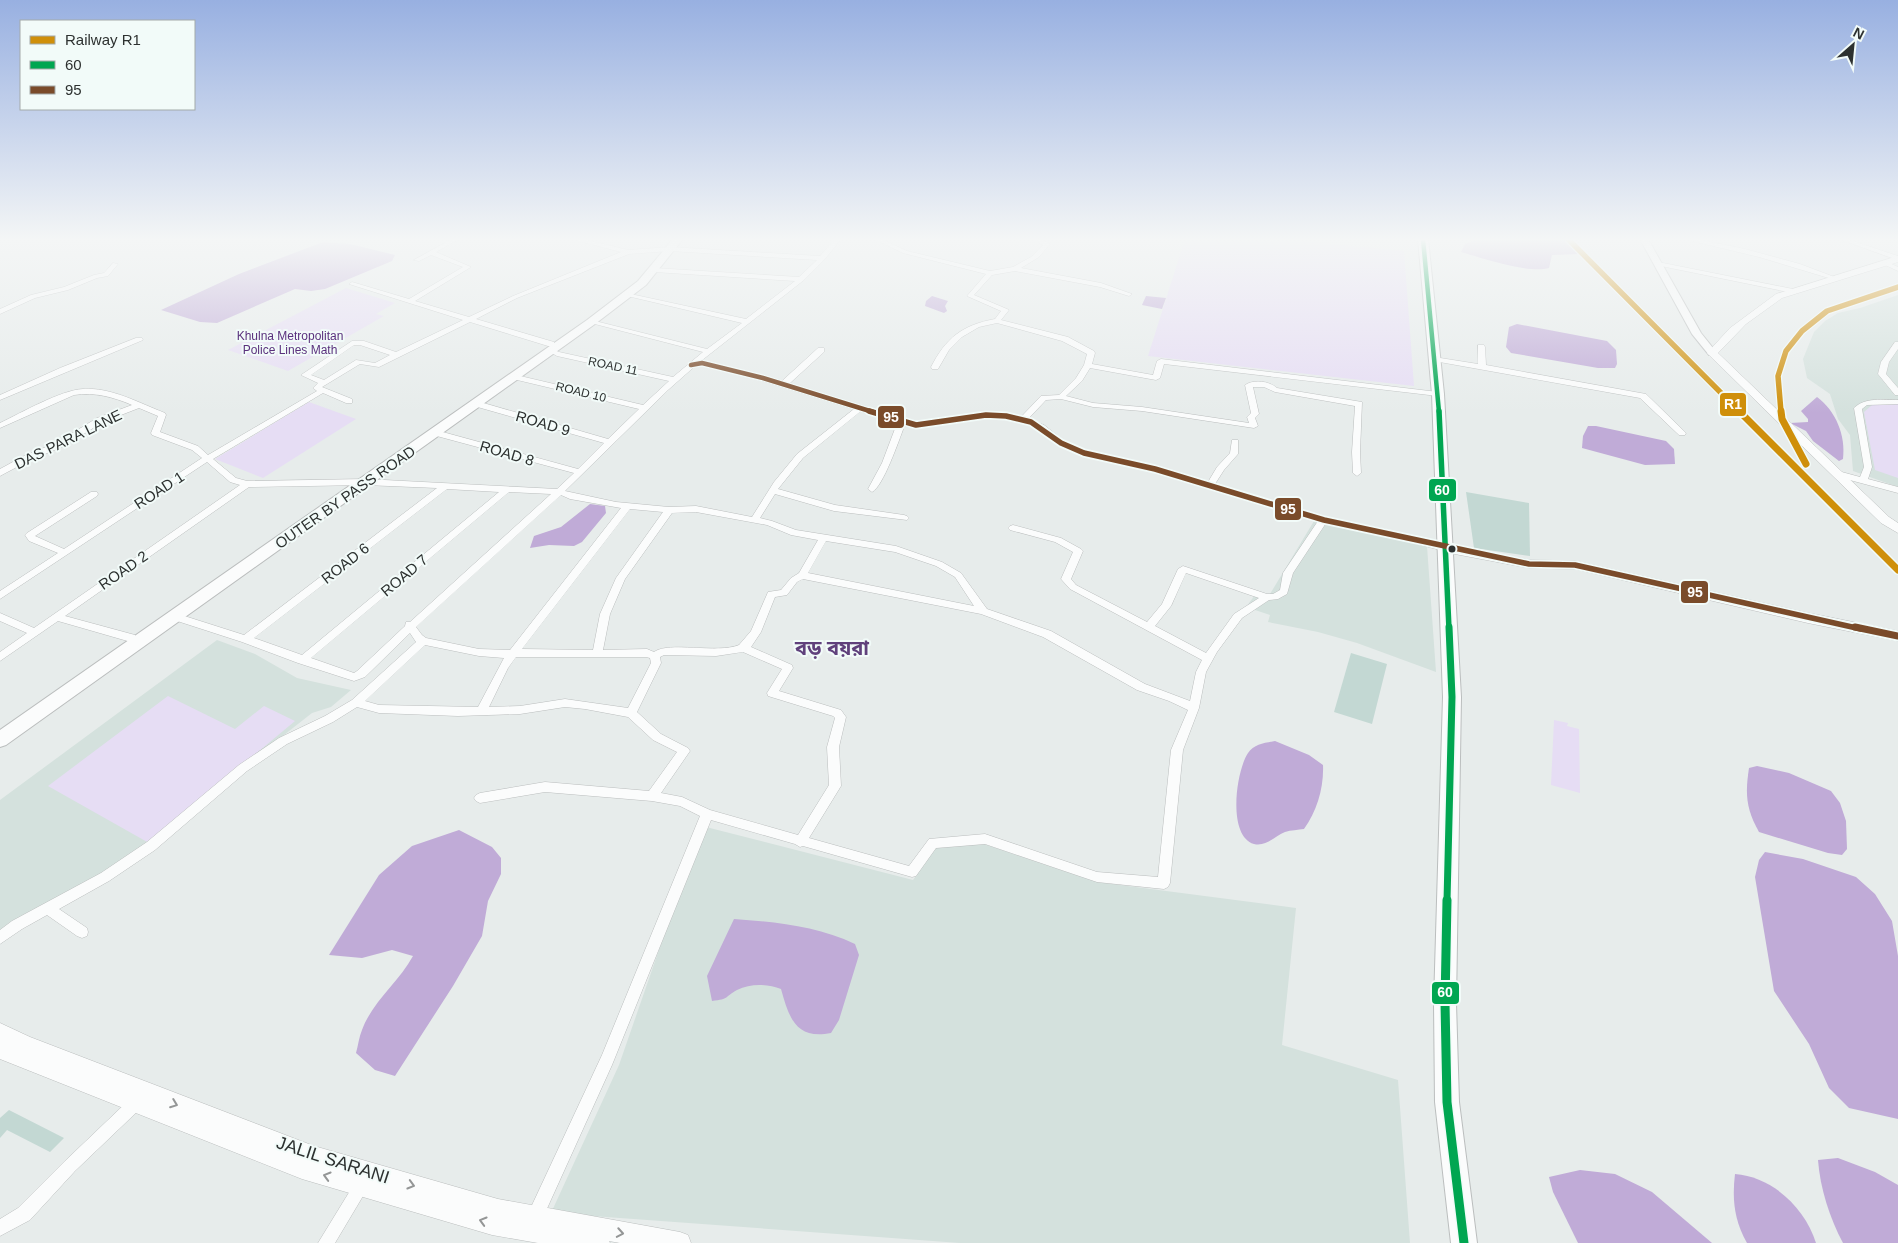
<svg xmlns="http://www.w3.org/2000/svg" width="1898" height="1243" viewBox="0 0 1898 1243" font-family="Helvetica,'Noto Sans Bengali',sans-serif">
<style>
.built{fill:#d4e1dd}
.green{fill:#e6ddf4}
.water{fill:#c0abd7}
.building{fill:#c3d8d3}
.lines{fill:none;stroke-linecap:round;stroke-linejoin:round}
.minor-casing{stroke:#bbbebe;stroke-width:1}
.tertiary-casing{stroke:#bbbebe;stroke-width:2}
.secondary-casing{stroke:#bbbebe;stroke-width:1}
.primary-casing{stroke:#bbbebe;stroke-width:2}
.trunk-casing{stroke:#bbbebe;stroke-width:2}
.minor{fill:#fbfcfc;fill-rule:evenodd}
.tertiary{fill:#fbfcfc;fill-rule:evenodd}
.secondary{fill:#fbfcfc;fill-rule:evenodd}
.primary{fill:#fbfcfc;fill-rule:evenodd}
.trunk{fill:#fbfcfc;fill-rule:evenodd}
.bus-1-far3-casing{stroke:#f2fbf9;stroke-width:7}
.bus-1-far2-casing{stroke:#f2fbf9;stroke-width:9}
.bus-1-far1-casing{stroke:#f2fbf9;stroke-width:11}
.bus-1-casing{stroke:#f2fbf9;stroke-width:12}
.bus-2-far2-casing{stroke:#f2fbf9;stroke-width:7}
.bus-2-far1-casing{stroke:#f2fbf9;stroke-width:9}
.bus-2-casing{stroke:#f2fbf9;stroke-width:11}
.bus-1-far3{stroke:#00a651;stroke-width:4.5}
.bus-1-far2{stroke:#00a651;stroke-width:5.5}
.bus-1-far1{stroke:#00a651;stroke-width:7}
.bus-1{stroke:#00a651;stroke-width:9}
.bus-2-far2{stroke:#7a4b2a;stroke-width:4.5}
.bus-2-far1{stroke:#7a4b2a;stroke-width:5.5}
.bus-2{stroke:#7a4b2a;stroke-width:7}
.rail-1-far1-casing{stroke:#f2fbf9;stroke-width:8}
.rail-1-casing{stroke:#f2fbf9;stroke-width:10}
.rail-1-far1{stroke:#cf8f0a;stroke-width:5.5}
.rail-1{stroke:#cf8f0a;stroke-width:7}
.oneway{stroke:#949696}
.bus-dot{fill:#2d3130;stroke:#f2fbf9;stroke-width:2}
.labels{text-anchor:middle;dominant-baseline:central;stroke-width:4;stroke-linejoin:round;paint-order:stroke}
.far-park-label{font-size:12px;fill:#5a317d;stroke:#f2fbf9}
.far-street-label{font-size:12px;fill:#2d3130;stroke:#f2fbf9}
.street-label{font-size:15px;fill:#2d3130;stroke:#f2fbf9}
.near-street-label{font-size:18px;fill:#2d3130;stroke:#f2fbf9}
.district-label{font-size:20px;font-weight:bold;fill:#60417c;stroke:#f2fbf9}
.line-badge{stroke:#f2fbf9;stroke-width:2}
.badge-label{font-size:14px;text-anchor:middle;font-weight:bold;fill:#fff}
</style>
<rect width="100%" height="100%" fill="#e7eceb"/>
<!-- built -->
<g class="built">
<path d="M1898 295V487L1853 471 1850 435 1838 419 1830 394 1807 378 1803 359 1814 332 1825 321 1838 313 1860 308Z"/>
<path d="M1314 521 1382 534 1427 546 1436 672 1357 643 1318 632 1268 622 1270 615 1246 607 1255 595 1270 594Z"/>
<path d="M217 640 255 654 297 678 351 690 331 707 312 713 238 771 140 856 0 932V800Z"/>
<path d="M702 826 913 880 936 847 984 844 1097 882 1296 908 1282 1045 1398 1080 1410 1243H960L551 1213 619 1065Z"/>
</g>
<!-- green -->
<g class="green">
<path d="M1185 239H1283L1404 251 1414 386 1148 356Z"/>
<path d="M346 288 395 303 376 314 384 316 288 371 228 350Z"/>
<path d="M309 402 356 419 263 478 215 459Z"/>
<path d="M1898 404V478L1875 470 1864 412 1872 405Z"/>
<path d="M168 696 235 729 264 706 295 721 149 843 48 786Z"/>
<path d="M1554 720 1568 723 1567 726 1579 729 1580 793 1551 785Z"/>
</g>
<!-- water -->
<g class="water">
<path d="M1476 239H1564L1579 254 1552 255 1549 268C1529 274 1482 258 1461 252L1465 244Z"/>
<path d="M323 242 350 244 395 255 392 261 325 289 311 291 295 289 217 323 200 322 161 310 239 274Z"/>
<path d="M932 296 948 301 945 306 947 311 944 313 925 306 926 301Z"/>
<path d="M1146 296 1166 298 1162 309 1142 305Z"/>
<path d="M1517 324 1607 341 1616 350 1617 364 1615 368H1598L1511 353 1506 347 1509 327Z"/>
<path d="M1817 397C1836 411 1846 436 1843 459L1839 461 1813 441 1806 431 1790 423 1808 422V419L1801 411Z"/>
<path d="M1588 426H1596L1666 441 1674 449 1675 464 1645 465 1582 448 1583 436Z"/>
<path d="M590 504 605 506 606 513 582 542 574 546 549 545 530 548 534 536 561 527Z"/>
<path d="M1275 741 1309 755 1323 765C1324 787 1317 811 1304 829 1298 830 1291 830 1285 832 1275 836 1266 847 1254 844 1227 836 1236 771 1248 753 1254 744 1265 743 1275 741Z"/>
<path d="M1757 766 1789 773 1831 791 1840 803 1846 821 1847 849 1842 855 1828 853 1759 832C1746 809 1745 794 1749 768Z"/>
<path d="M459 830 492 847 501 858V874L488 901 482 936 453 986 395 1076 375 1070 356 1053C358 1046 359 1037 362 1030 372 1002 399 982 413 956L392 950 362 958 329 955 379 875 412 846Z"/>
<path d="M1765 852 1803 859 1856 877 1875 894 1892 921 1898 956V1119L1849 1108 1829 1088 1809 1044 1774 991 1755 877 1759 860Z"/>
<path d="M734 919C776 922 817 926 855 944L859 955 839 1020 831 1033C796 1040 789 1018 781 989 768 984 751 983 737 990 724 997 730 999 712 1001L707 976Z"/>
<path d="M1838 1158 1875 1172 1898 1185V1243H1843C1830 1219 1820 1188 1818 1160Z"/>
<path d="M1580 1170 1615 1174 1652 1192 1712 1243H1578L1553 1192 1549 1177Z"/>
<path d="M1735 1174C1773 1177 1805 1208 1816 1243H1747C1734 1220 1732 1199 1735 1174Z"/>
</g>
<!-- building -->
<g class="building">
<path d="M1466 492 1529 503 1530 556 1474 548Z"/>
<path d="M1351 653 1387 664 1372 724 1334 712Z"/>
<path d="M9 1110 64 1138 50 1152 7 1130 0 1138V1118Z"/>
</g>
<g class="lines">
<defs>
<g id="minor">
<path d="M452 239H459L436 252 471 267 415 301 469 317 513 296 621 252 575 240 574 239H583L628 250 670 247 820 256 835 239H841L825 259 804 280 701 361 782 381 818 348H824V352L789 384 916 423 986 413 1021 417 1041 396 1059 395 1076 378 1084 365 1087 354 1062 341 997 323 979 327 962 337 949 350 938 369H932L931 367C946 338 962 325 995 319L1001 311 967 296 986 274 903 253 874 239H881L907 251 990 271 1013 267 1031 257 1043 245 1033 239H1040L1050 244 1039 257 1021 268 1101 283 1132 294 1129 296 1100 287 1015 271 992 275 974 295 1007 309 1009 310 1001 320 1068 337 1094 351 1095 353 1092 364 1153 375 1157 361 1161 359 1438 392 1442 394 1438 396 1164 364 1160 378 1156 380 1090 368 1082 381 1066 396 1093 403 1142 407 1249 423 1247 417 1251 413 1245 385C1254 379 1269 381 1277 388L1362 402 1360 452 1361 473 1357 476 1353 473 1352 452 1355 406 1275 392 1264 387H1253L1259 414 1255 418 1258 426 1254 428 1142 411 1093 407 1061 399 1046 400 1028 419 1044 425 1064 441 1087 451 1158 467 1208 482 1217 467 1230 453 1232 440H1238V454L1224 470 1215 484 1325 517 1384 529 1447 546 1449 548 1444 551 1384 535 1326 523 1293 573 1287 594 1278 599 1269 600 1242 618 1217 652 1206 672 1199 708 1183 750 1170 883 1168 887 1164 889 1097 882 985 844 936 848 916 876 912 877 803 846 800 847 795 844 711 820 612 1065 540 1224 534 1226 528 1224 526 1218 602 1055 700 816 680 806 652 801 545 792 480 803 476 801 474 798 476 795 480 793 545 782 649 791 677 752 653 740 628 717 585 709 565 707 520 714 458 716 379 713 357 707 333 722 287 744 247 771 155 850 109 881 59 909 87 928 88 932 87 936 82 938 77 936 47 915 22 929 0 944V930L12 921 101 873 147 842 239 765 279 738 325 716 352 700 416 642 410 633 365 677 354 681 298 663 242 642 171 619 170 617 171 615 175 613 244 635 437 488 365 485 249 487 65 616 135 635 136 638 135 641 131 642 58 621 0 661V652L27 633 0 621V613L34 628 240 485 230 482 207 462 0 599V591L58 553 29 541 25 535 27 533 91 492H97L98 494 97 496 35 536 64 549 202 458 192 450 152 435 151 433 158 416 139 408 103 422 64 446 28 461 0 476V469L22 457 58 442 97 418 132 405C113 397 95 392 74 395L0 428V423C21 413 61 390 83 389 111 387 139 403 165 413L166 415 160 432 198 446 208 455 317 391 313 388 318 383 301 375 352 341H364L396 352 463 320 349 284 352 282 409 299 463 267 431 255 419 261 414 260ZM670 251 817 260 799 277 654 268 651 270 654 272 795 281 746 319 626 293 623 295 742 323 707 349 591 320 587 322 703 352 673 377 559 352 552 349 548 351 557 356 669 381 643 405 516 375 512 377 513 379 639 409 608 439 480 402H474L473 404 474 406 604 443 578 469 439 431H433L432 433 433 435 574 473 557 489 365 479 247 481 236 478 213 459 323 393 346 403H352V399L322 387 360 364 379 367 470 322 548 346H554V342L476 319 517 298 629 254ZM354 345H360L390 355 375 363 356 360 324 380 311 375ZM702 365 760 380 854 409 797 454 774 482 752 517 696 506 669 507 616 502 565 491 668 390 694 367ZM861 411 900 423 896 426 882 463 868 489 872 492C883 487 899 440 904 427L907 425 916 427 986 417 1018 421 1038 429 1058 445 1081 455 1153 471 1318 521 1283 573 1280 590 1273 594H1267L1183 566 1178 569 1162 604 1147 622 1076 585 1071 579 1083 551 1081 549 1061 538 1013 525 1010 526 1008 528 1010 530 1055 542 1073 552 1061 579 1070 589 1202 660 1196 672 1190 701 1145 684 1051 631 987 609 961 573 942 562 896 546 796 530 772 521 760 518 775 494 834 511 907 520 909 518 907 516 904 515 835 505 778 489 803 458ZM447 489 499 492 302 655 254 638ZM509 492 551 494 410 622H406L405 626 357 671 354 673 311 658ZM561 495 570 499 621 508 510 650 479 649 426 638 422 635 416 627ZM630 509 663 512 616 578 600 614 593 650 522 649ZM696 512 767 525 791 535 818 540 799 573 791 578 781 590 768 592 751 631 739 645C717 654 669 641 654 652L647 649 603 650 610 614 625 579 672 513ZM826 541 895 552 936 566 955 577 974 606 808 573ZM1186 573 1259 598 1234 614 1206 653 1155 626 1171 606ZM803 579 981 614 1043 637 1137 690 1169 701 1188 710 1171 750 1158 877 1097 872 985 834 929 839 909 866 809 838 841 786 839 747 846 717 841 710 779 691 793 668 792 665 751 647 761 632 775 597 787 595 797 582ZM425 645 479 656 504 658 478 707 379 705 365 701ZM743 652 782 669 767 693 768 696 833 716 835 718 827 747 829 785 798 835 710 810 682 797 661 793 690 751 688 748 661 734 637 712 661 663 660 657 664 655 716 656ZM516 657H646L650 658 651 663 628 708 565 699 520 706 489 707 508 668Z"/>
<path d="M1684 239H1696L1745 249 1800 264 1837 278 1832 279 1759 257Z"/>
<path d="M1839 239H1847L1898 256V260Z"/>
<path d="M1885 261 1898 267V271L1883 264V262Z"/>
<path d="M1658 262 1793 289 1796 291 1793 293 1656 265 1655 264Z"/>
<path d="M113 263 118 264 108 276 97 278 68 290 35 298 0 314V309L31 295 64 287 94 275 104 273Z"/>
<path d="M136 338H142L143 340 0 400V395L60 368Z"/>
<path d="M1895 342H1898V349L1889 362 1886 374 1898 388V395H1895L1878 374 1881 362Z"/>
<path d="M1478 345H1484L1485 347 1486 365 1646 394 1686 433 1685 435H1679L1640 398 1434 361 1430 359 1434 357 1478 364Z"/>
<path d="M1898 400V404L1867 405 1862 409 1872 467 1868 479 1898 487V493L1835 476 1834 474 1838 471 1860 477 1864 467 1854 408C1865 397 1883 400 1898 400Z"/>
<path d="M135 1097 140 1099 142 1104 140 1109 75 1171 30 1220 0 1236V1219L18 1208 65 1161 130 1099Z"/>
<path d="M361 1178 366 1181 369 1186 335 1243H318L356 1181Z"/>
</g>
<path id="tertiary" d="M1640 239H1648L1701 333 1717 353 1715 355H1709L1692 334Z"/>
<g id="secondary">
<path d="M1898 256V262L1782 298 1746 324 1718 353 1889 517 1898 523V533L1881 523 1707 353 1730 328 1776 294Z"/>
<path d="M1444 544 1529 560 1575 561 1808 613 1898 631V641L1808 623 1575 569 1529 568 1439 551 1438 548 1439 545Z"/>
<path d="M0 1023 30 1037 314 1146 498 1199 680 1232 688 1235 691 1243H620L609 1241 610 1243H538L492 1235 302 1179 0 1059Z"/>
</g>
<path id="primary" d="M673 239H683L646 285 595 324 6 745 0 747V730L587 320 638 281Z"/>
<path id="trunk" d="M1418 239H1428L1444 394 1461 697 1456 1003 1459 1102 1477 1243H1451L1435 1102 1434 1003 1443 697 1432 394Z"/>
</defs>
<!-- minor casing -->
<use href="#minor" class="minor-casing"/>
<!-- tertiary casing -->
<use href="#tertiary" class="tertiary-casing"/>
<!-- secondary casing -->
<use href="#secondary" class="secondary-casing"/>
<!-- primary casing -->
<use href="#primary" class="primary-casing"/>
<!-- trunk casing -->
<use href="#trunk" class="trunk-casing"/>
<!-- minor -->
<use href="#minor" class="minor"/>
<!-- tertiary -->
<use href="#tertiary" class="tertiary"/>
<!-- secondary -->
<use href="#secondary" class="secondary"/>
<!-- primary -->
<use href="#primary" class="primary"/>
<!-- trunk -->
<use href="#trunk" class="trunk"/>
<defs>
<path id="bus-1-far3" d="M1423 239 1439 412"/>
<path id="bus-1-far2" d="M1439 411 1449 629"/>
<path id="bus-1-far1" d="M1447 901 1452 697 1449 627"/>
<path id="bus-1" d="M1447 900 1445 1003 1447 1102 1464 1243"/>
<path id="bus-2-far2" d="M691 365 702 363 763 378 873 412"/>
<path id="bus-2-far1" d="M869 411 916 425 986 415 1006 416 1031 422 1061 443 1084 453 1155 469 1324 520 1529 564 1575 565 1861 629"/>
<path id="bus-2" d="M1855 627 1898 636"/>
</defs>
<!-- bus-1-far3 casing -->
<use href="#bus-1-far3" class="bus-1-far3-casing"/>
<!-- bus-1-far2 casing -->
<use href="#bus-1-far2" class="bus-1-far2-casing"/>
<!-- bus-1-far1 casing -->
<use href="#bus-1-far1" class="bus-1-far1-casing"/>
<!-- bus-1 casing -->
<use href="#bus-1" class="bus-1-casing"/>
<!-- bus-2-far2 casing -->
<use href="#bus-2-far2" class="bus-2-far2-casing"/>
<!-- bus-2-far1 casing -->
<use href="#bus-2-far1" class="bus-2-far1-casing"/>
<!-- bus-2 casing -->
<use href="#bus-2" class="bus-2-casing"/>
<!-- bus-1-far3 -->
<use href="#bus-1-far3" class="bus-1-far3"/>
<!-- bus-1-far2 -->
<use href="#bus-1-far2" class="bus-1-far2"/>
<!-- bus-1-far1 -->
<use href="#bus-1-far1" class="bus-1-far1"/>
<!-- bus-1 -->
<use href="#bus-1" class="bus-1"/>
<!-- bus-2-far2 -->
<use href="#bus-2-far2" class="bus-2-far2"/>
<!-- bus-2-far1 -->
<use href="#bus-2-far1" class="bus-2-far1"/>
<!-- bus-2 -->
<use href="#bus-2" class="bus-2"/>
<defs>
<g id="rail-1-far1">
<path d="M1568 239 1740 412"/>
<path d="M1781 412 1778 376 1786 351 1802 331 1827 311 1898 287"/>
</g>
<g id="rail-1">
<path d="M1739 411 1898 570"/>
<path d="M1781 411 1782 419 1806 464"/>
</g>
</defs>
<!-- rail-1-far1 casing -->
<use href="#rail-1-far1" class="rail-1-far1-casing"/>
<!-- rail-1 casing -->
<use href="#rail-1" class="rail-1-casing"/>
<!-- rail-1-far1 -->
<use href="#rail-1-far1" class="rail-1-far1"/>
<!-- rail-1 -->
<use href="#rail-1" class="rail-1"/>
</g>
<!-- one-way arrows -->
<defs><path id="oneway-chevron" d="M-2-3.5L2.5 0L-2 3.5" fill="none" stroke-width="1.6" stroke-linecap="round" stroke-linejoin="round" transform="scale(1.25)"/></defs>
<g class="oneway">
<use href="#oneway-chevron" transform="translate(174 1104) rotate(21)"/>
<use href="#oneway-chevron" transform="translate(327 1176) rotate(-164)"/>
<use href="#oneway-chevron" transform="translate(411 1185) rotate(16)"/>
<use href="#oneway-chevron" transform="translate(483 1221) rotate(-164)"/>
<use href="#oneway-chevron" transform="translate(620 1233) rotate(10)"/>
</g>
<!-- sky -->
<linearGradient id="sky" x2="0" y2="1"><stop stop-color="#98b0e1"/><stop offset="0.58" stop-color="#f4f6f6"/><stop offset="1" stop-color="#f4f6f6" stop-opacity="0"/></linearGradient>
<rect width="1898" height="413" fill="url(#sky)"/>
<!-- markers -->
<circle class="bus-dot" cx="1452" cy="549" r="4.5"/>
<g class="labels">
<!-- far-park labels -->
<g class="far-park-label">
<text x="290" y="336">Khulna Metropolitan<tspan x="290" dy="14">Police Lines Math</tspan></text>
</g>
<!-- far-street labels -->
<g class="far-street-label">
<text transform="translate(613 366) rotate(12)">ROAD 11</text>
<text transform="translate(581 392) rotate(14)">ROAD 10</text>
</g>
<!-- street labels -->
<g class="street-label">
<text transform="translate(543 423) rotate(16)">ROAD 9</text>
<text transform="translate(68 439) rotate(-26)">DAS PARA LANE</text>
<text transform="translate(507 453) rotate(16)">ROAD 8</text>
<text transform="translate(159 490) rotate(-33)">ROAD 1</text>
<text transform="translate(345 497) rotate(-35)">OUTER BY PASS ROAD</text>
<text transform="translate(345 563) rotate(-38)">ROAD 6</text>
<text transform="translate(123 570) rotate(-35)">ROAD 2</text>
<text transform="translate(404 575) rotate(-40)">ROAD 7</text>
</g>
<!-- near-street labels -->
<g class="near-street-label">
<text transform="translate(333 1160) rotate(18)">JALIL SARANI</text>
</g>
<!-- district labels -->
<g class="district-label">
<text x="832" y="648">বড় বয়রা</text>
</g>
</g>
<g class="line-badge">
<rect x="1719" y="392" width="28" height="25" rx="5" fill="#cf8f0a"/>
<rect x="877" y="405" width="28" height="24" rx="5" fill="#7a4b2a"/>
<rect x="1428" y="478" width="29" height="24" rx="5" fill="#00a651"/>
<rect x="1274" y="497" width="28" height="24" rx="5" fill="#7a4b2a"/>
<rect x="1680" y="580" width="29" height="24" rx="5" fill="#7a4b2a"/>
<rect x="1431" y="981" width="29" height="24" rx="5" fill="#00a651"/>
</g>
<g class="badge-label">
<text x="1733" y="409">R1</text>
<text x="891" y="422">95</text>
<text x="1442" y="495">60</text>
<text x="1288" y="514">95</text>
<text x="1695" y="597">95</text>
<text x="1445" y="997">60</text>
</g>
<!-- legend -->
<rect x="20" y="20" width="175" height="90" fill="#f2fbf9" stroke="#a3aaa9"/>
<rect x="30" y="36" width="25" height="8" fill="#cf8f0a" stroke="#a3aaa9"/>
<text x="65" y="45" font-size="15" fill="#2d3130">Railway R1</text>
<rect x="30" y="61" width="25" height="8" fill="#00a651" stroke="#a3aaa9"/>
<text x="65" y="70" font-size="15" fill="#2d3130">60</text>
<rect x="30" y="86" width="25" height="8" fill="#7a4b2a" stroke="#a3aaa9"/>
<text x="65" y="95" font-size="15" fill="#2d3130">95</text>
<!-- north arrow -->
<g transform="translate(1853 45) rotate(27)" stroke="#f2fbf9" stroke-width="4" paint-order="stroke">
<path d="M0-4L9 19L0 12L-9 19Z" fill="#2d3130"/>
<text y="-8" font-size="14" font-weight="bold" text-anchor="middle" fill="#2d3130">N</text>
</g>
</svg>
